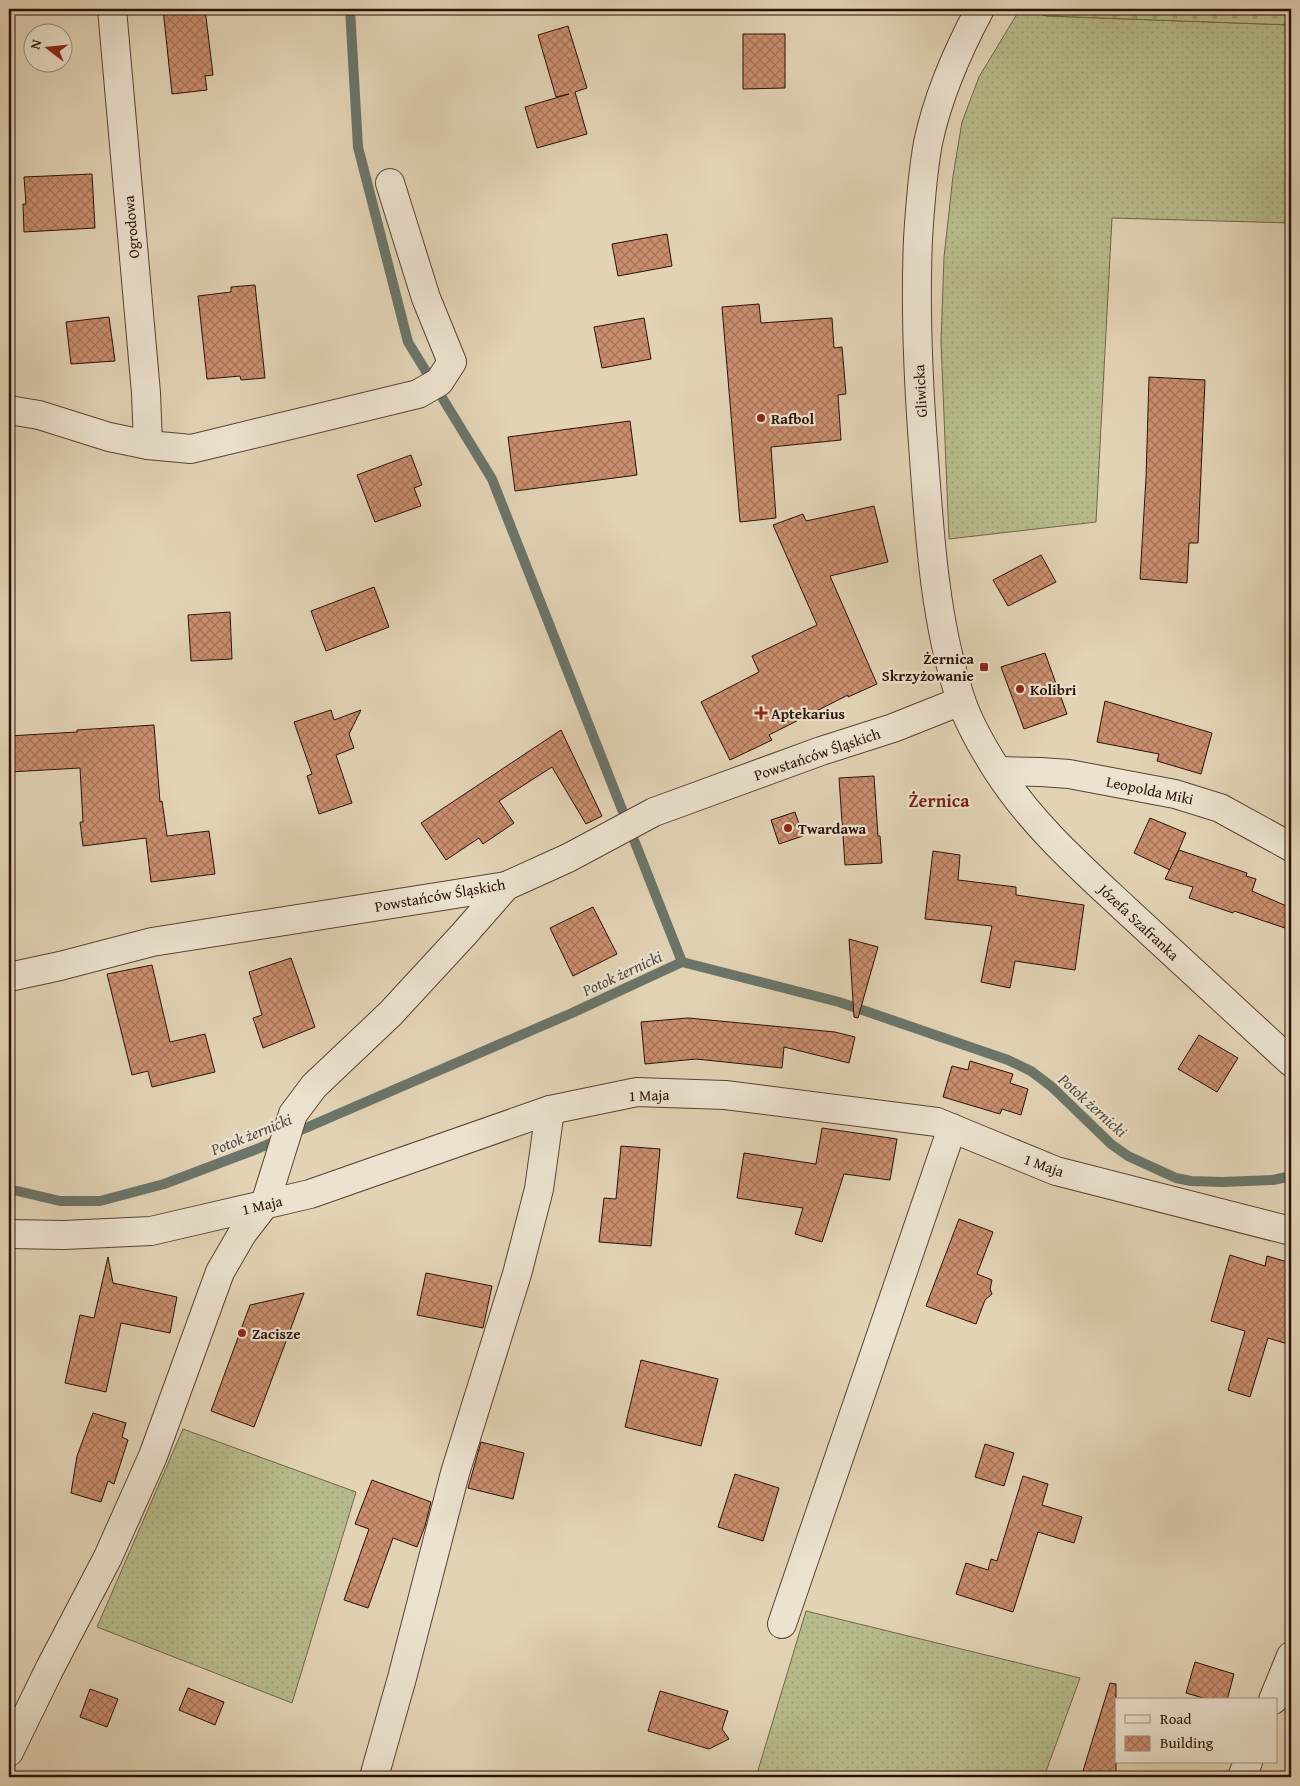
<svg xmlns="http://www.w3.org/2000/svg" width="1300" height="1786" viewBox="0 0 1300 1786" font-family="'Gentium Book Plus',serif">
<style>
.grass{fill:url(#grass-dots);stroke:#716649}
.cemetery{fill:url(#cemetery-stones);stroke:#716649}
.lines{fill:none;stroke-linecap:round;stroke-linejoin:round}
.stream{stroke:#6b7569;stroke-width:10}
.building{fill:url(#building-cross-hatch);stroke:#2b1107}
.minor-casing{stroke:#594232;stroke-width:30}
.tertiary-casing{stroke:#594232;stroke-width:30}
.minor{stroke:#ece2cf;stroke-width:28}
.tertiary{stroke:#ece2cf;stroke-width:28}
.poi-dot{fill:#8f2418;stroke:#ece2cf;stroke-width:2}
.labels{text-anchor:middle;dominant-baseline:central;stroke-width:4.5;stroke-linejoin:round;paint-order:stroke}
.street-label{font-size:15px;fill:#2b1107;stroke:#ece2cf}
.poi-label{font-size:15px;font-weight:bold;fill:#2b1107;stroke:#ece2cf;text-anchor:start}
.water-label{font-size:16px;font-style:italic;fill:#504b40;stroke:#ece2cf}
.quarter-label{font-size:18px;font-weight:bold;fill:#7a1f14;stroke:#ece2cf}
</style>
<defs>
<pattern id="grass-dots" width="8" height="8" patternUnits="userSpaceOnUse" patternTransform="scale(1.25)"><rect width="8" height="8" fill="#b7bb8b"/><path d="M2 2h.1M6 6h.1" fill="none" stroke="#9ea076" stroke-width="1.8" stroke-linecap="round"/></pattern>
<pattern id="cemetery-stones" width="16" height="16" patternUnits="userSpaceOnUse" patternTransform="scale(1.25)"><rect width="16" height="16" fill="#b7bb8b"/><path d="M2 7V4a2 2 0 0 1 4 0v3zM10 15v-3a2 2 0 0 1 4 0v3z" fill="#9ea076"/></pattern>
<pattern id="building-cross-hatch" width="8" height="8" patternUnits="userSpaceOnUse" patternTransform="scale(1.25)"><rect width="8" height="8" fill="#ca8e6e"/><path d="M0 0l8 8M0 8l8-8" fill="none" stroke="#a47358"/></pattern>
</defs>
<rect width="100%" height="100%" fill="#e2d3b5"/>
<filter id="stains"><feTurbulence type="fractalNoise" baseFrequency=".004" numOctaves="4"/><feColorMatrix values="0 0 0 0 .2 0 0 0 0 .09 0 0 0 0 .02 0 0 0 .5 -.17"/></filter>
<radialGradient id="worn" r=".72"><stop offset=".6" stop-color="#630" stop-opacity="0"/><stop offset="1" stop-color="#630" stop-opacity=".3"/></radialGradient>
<!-- grass -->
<g class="grass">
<path d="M1020 9 1047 16 1291 25V223L1112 218 1096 522 949 539 941 342 944 257 953 176 962 122 979 77Z"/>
<path d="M183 1429 356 1492 292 1703 97 1627Z"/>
<path d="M806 1611 1080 1678 1044 1777H756Z"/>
</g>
<!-- cemetery -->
<path class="cemetery" d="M1021 9H1291V25L1047 16Z"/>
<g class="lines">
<!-- stream -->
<g class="stream">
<path d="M350 9 358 147 408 342 492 479 682 962"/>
<path d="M9 1189 60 1201H100L164 1184 257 1149 572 1013 682 962 839 1002 1008 1060 1031 1071 1052 1087 1111 1144 1128 1156 1176 1178 1191 1181 1222 1182 1273 1180 1291 1176"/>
</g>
</g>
<!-- building -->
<g class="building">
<path d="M163 9H205L213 75 205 76 207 90 172 94Z"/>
<path d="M568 26 587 88 575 92 587 134 537 148 525 107 569 94 556 97 538 35Z"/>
<path d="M743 34H785V88L743 89Z"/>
<path d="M92 174 95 228 24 232 23 204H26L24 177Z"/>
<path d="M667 234 672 266 618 276 612 244Z"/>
<path d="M255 285 265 378 241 380 240 376 207 379 198 296 231 292V287Z"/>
<path d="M759 304 761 323 832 318 834 348 842 347 846 394 838 395 841 440 771 447 776 518 740 522 722 307Z"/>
<path d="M109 317 115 361 71 364 66 322Z"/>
<path d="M644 318 651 359 602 368 594 327Z"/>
<path d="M1149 377 1205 380 1198 543H1189L1187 583 1140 579 1146 478Z"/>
<path d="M630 421 637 475 515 491 508 437Z"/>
<path d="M411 455 422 485 414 488 421 506 375 522 357 475Z"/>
<path d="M874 506 888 562 830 576 877 684 848 697V695L769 735 772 740 730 760 701 702 759 672 752 656 817 625 773 525 803 514 806 521Z"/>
<path d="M1041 555 1056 582 1008 606 993 580Z"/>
<path d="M374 587 389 627 326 651 311 611Z"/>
<path d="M230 612 232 659 191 661 188 615Z"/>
<path d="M1045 653 1067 714 1024 729 1001 667Z"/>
<path d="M1105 701 1212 733 1201 774 1157 761 1159 754 1097 742Z"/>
<path d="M331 710 334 720 361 710 349 734 354 748 336 755 352 803 319 814 307 776 312 774 294 722Z"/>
<path d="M154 725 160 802 162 801 167 836 209 831 215 874 151 882 146 838 83 846 80 822H83L80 768 9 772V736L77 732V730Z"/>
<path d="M561 730 602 816 586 824 552 767 499 801 514 823 483 844 479 838 446 860 421 823Z"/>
<path d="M874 776 878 836H880L882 863 845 865 839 778Z"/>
<path d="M795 812 803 836 779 844 771 820Z"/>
<path d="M1150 818 1186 833 1170 870 1134 853Z"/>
<path d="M1179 850 1247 873 1246 876 1256 879 1252 891 1291 908V930L1234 911 1233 913 1189 898 1193 887 1165 879Z"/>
<path d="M933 851 960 855 958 880 1016 887V895L1084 905 1075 970 1015 961 1010 988 981 982 992 926 925 919Z"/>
<path d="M593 907 617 954 573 976 550 928Z"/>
<path d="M849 939 878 947 858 1018 854 1017Z"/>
<path d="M291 958 315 1027 263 1048 253 1018 262 1015 249 972Z"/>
<path d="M152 965 170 1042 205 1034 215 1072 152 1087 148 1071 132 1075 107 974Z"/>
<path d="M688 1018 835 1032 855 1037 849 1063 784 1047 782 1068 696 1059 645 1064 641 1022Z"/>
<path d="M1199 1035 1238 1058 1217 1092 1178 1069Z"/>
<path d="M970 1061 1013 1074 1010 1083 1028 1089 1021 1115 1002 1109 1000 1114 943 1097 952 1066 968 1070Z"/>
<path d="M822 1128 897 1139 890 1180 844 1174 822 1242 795 1234 803 1208 737 1198 744 1153 816 1164Z"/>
<path d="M621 1146 660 1149 651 1246 599 1242 604 1198 616 1199Z"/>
<path d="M959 1219 993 1232 977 1274 992 1280 990 1289 992 1294 985 1300 976 1324 926 1306Z"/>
<path d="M1230 1255 1265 1266 1267 1256 1291 1263V1345L1268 1338 1250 1397 1228 1390 1245 1331 1211 1321Z"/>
<path d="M108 1257 113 1283 177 1297 170 1333 121 1323 106 1392 65 1383 80 1315 94 1318Z"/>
<path d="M426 1273 492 1286 483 1328 417 1315Z"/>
<path d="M304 1293 254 1427 211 1411 250 1305Z"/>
<path d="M641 1360 718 1379 701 1446 625 1427Z"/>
<path d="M93 1413 126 1423 122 1437 128 1440 114 1484 108 1481 101 1502 71 1493 77 1456Z"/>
<path d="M481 1442 524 1453 513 1499 468 1488Z"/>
<path d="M985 1444 1014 1453 1004 1486 975 1477Z"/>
<path d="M735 1474 779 1488 763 1541 718 1527Z"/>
<path d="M1023 1476 1048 1484 1042 1505 1082 1517 1074 1543 1038 1532 1013 1612 956 1594 966 1563 988 1570 991 1559 997 1561Z"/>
<path d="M372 1480 431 1502 425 1526 417 1547 393 1538 368 1608 344 1600 369 1529 355 1524Z"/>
<path d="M1195 1662 1234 1674 1227 1700H1210L1186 1693Z"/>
<path d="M1110 1683 1116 1684V1777H1103L1083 1771Z"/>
<path d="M188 1688 224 1702 215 1725 179 1710Z"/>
<path d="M90 1689 118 1699 107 1727 80 1717Z"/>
<path d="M660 1691 728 1711 722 1729 729 1739 709 1749 648 1731Z"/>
</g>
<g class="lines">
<defs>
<g id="minor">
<path d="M112 9 146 393 148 445"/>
<path d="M9 410 39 415 109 437 148 445 191 449 418 394 439 382 452 362 426 298 390 183"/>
<path d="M998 771 1041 772 1069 774 1175 794 1220 808 1291 847"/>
<path d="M9 977 60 966 152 942 506 886 568 858 654 812 821 751 893 728 961 701"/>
<path d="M9 1234 64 1235 151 1231 310 1194 550 1110 637 1092 725 1095 937 1122 1056 1171 1291 1231"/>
<path d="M782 1624 952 1128"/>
<path d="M9 1752 50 1668 108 1557 153 1456 220 1272 242 1234 265 1204 293 1114 314 1086 391 1013 464 934 506 886"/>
<path d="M374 1777 402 1678 455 1473 517 1274 539 1189 550 1110"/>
</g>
<g id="tertiary">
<path d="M980 9C957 52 938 95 928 143 922 175 920 207 918 239 915 308 918 376 923 444 929 527 934 621 961 700 969 724 983 748 997 770 1030 822 1078 865 1123 907 1179 959 1235 1011 1291 1062"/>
<path d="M1273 1700 1291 1656"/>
<path d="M1242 1777 1248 1762"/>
</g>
</defs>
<!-- minor casing -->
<use href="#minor" class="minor-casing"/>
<!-- tertiary casing -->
<use href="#tertiary" class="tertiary-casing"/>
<!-- minor -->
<use href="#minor" class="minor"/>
<!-- tertiary -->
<use href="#tertiary" class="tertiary"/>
</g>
<!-- markers -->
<g class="poi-dot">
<circle cx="761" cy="418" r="5"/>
<rect x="979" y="662" width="10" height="10" rx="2.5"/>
<circle cx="1020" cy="689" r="5"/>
<path d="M758.5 705.5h5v5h5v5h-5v5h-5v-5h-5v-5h5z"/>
<circle cx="788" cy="828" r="5"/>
<circle cx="242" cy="1333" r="5"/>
</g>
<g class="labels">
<!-- street labels -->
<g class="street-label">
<text transform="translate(131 227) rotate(-95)">Ogrodowa</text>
<text transform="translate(920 391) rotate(-93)">Gliwicka</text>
<text transform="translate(817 754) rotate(-19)">Powstańców Śląskich</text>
<text transform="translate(1150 790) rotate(12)">Leopolda Miki</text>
<text transform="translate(440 895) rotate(-10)">Powstańców Śląskich</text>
<text transform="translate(1139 922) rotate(43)">Józefa Szafranka</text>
<text transform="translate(649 1095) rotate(-2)">1 Maja</text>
<text transform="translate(1044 1165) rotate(20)">1 Maja</text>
<text transform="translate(262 1205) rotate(-13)">1 Maja</text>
</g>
<!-- poi labels -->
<g class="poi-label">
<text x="771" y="418">Rafbol</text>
<text x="974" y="658" text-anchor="end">Żernica<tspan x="974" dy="17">Skrzyżowanie</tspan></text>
<text x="1030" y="689">Kolibri</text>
<text x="771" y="713">Aptekarius</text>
<text x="798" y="828">Twardawa</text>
<text x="252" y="1333">Zacisze</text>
</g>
<!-- water labels -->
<g class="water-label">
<text transform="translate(622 973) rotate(-25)">Potok żernicki</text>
<text transform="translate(1093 1105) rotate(42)">Potok żernicki</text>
<text transform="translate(251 1134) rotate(-22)">Potok żernicki</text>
</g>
<!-- quarter labels -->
<g class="quarter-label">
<text x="939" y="800">Żernica</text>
</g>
</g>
<!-- margin -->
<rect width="1300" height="1786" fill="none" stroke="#e2d3b5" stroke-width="30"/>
<rect x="10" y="10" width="1280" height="1766" fill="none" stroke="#2b1107" stroke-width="2.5"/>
<rect x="15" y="15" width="1270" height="1756" fill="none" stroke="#2b1107"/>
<!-- legend -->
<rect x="1115" y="1698" width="162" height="65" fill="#ece2cf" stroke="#9f8e7f"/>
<rect x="1125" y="1715" width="25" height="8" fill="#ece2cf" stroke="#9f8e7f"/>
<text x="1160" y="1724" font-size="15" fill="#2b1107">Road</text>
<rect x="1125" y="1736" width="25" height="15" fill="url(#building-cross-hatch)" stroke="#9f8e7f"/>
<text x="1160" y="1748" font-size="15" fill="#2b1107">Building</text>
<!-- north arrow -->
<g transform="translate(48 48) rotate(286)"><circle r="24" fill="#ece2cf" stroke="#9f8e7f"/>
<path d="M0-4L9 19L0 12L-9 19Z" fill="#8f2418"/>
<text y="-8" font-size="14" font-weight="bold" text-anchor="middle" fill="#2b1107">N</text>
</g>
<rect width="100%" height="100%" filter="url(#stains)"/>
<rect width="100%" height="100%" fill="url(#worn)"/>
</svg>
